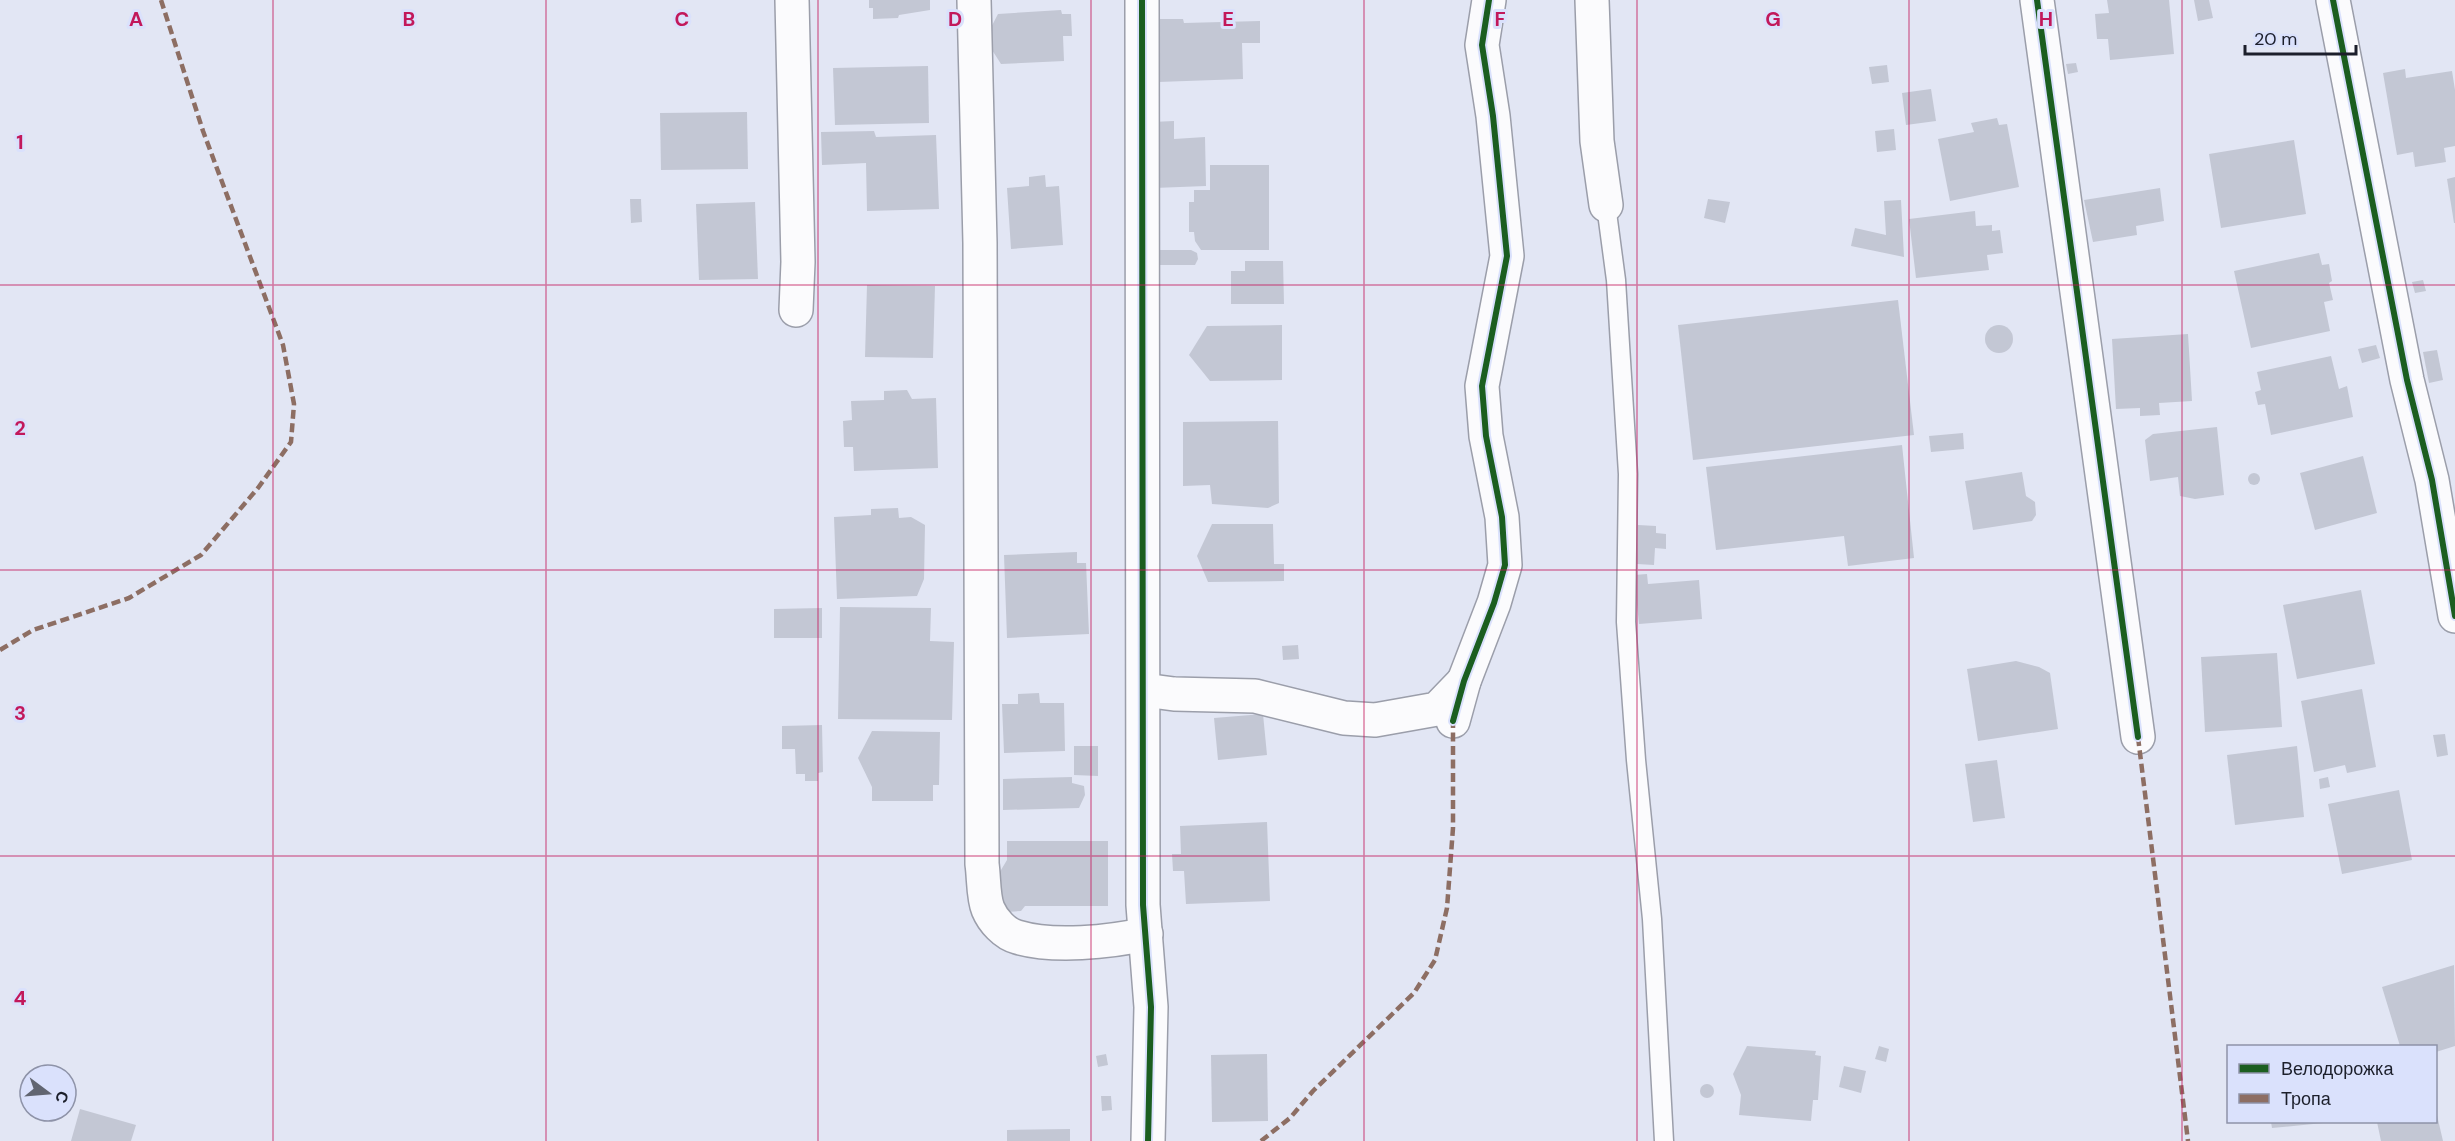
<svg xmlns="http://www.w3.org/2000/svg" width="2455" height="1141" viewBox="0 0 2455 1141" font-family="'DM Sans',sans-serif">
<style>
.building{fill:#c3c7d4}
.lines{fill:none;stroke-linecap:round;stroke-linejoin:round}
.lane-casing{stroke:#9b9eaa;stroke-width:21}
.street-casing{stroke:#9b9eaa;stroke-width:36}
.lane{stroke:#fbfbfd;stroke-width:18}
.street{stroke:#fbfbfd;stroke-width:33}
.quiet{stroke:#8d6e63;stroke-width:4.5;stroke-dasharray:9 4.5;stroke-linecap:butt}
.cycleway-casing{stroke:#dae1fc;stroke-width:10}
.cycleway{stroke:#1b5e20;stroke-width:6}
.grid{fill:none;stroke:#c2185b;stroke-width:1.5;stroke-opacity:0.55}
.grid-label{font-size:20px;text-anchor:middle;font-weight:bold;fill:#c2185b;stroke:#dae1fc;stroke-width:6;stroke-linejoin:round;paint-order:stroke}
</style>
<rect width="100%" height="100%" fill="#e2e6f4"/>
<!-- building -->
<g class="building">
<path d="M869 0H930V10L899 15 898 18 873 19V8H869Z"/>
<path d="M2107 0H2169L2174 54 2110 60 2108 39H2097L2095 14 2109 13Z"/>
<path d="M2194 0H2209L2213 18 2198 21Z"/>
<path d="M1061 10 1062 14H1071L1072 36H1063L1064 61 1001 64 985 39 998 14Z"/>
<path d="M1156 19H1183L1184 23 1260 21V43H1242L1243 79 1158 82Z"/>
<path d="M2076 63 2078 72 2068 74 2066 64Z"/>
<path d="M1887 65 1889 82 1872 84 1869 67Z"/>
<path d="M928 66 929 123 835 125 833 68Z"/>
<path d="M2405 69 2406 78 2452 71 2455 90V146L2444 148 2446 162 2415 167 2413 152 2397 155 2383 73Z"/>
<path d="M1931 89 1936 121 1906 125 1902 93Z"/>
<path d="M747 112 748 169 661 170 660 113Z"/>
<path d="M1997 118 1999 125 2007 124 2019 187 1950 201 1938 139 1974 132 1971 123Z"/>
<path d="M1174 121V139L1205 137 1206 186 1154 188 1152 122Z"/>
<path d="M1894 129 1896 150 1877 152 1875 131Z"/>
<path d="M874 131 876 137 936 135 939 209 867 211 866 163 822 165 821 132Z"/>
<path d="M2294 140 2306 214 2221 228 2209 154Z"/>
<path d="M1210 165H1269V250H1201L1195 241 1194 232H1189V202H1194V190H1210Z"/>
<path d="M1045 175 1046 187 1059 186 1063 245 1011 249 1007 188 1029 186V177Z"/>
<path d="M2455 177V223H2454L2447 179Z"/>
<path d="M2160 188 2164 221 2136 226 2137 235 2093 242 2084 200Z"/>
<path d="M630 199H641L642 222 631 223Z"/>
<path d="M1708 199 1730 202 1725 223 1704 218Z"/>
<path d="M1901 200 1904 257 1851 246 1855 228 1886 235 1884 201Z"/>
<path d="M755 202 758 279 699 280 696 204Z"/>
<path d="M1975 211 1976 226 1992 225V231L2000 230 2003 253 1987 255 1989 270 1916 278 1909 219Z"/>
<path d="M1159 250H1191L1197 253 1198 259 1195 265H1159Z"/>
<path d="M2319 253 2322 265 2329 264 2332 281 2329 283 2333 300 2324 302 2330 331 2251 348 2234 271Z"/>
<path d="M1245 261H1283L1284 304H1231V271H1245Z"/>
<path d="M2423 280 2426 291 2415 293 2412 282Z"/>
<path d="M867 285 935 286 933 358 865 357Z"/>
<path d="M1898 300 1914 435 1693 460 1678 325Z"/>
<path d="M1282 325V380L1210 381 1189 355 1207 326Z"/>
<circle cx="1999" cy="339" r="14"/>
<path d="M2188 334 2192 401 2159 403 2160 415 2140 416V408L2116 409 2112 339Z"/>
<path d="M2376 345 2380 358 2362 363 2358 349Z"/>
<path d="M2437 350 2443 380 2429 383 2423 352Z"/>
<path d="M2331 356 2339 389 2347 386 2353 417 2271 435 2265 404 2258 405 2255 392 2261 390 2257 372Z"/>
<path d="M907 390 912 399 936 398 938 468 854 471 853 447H844L843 421 852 420 851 401 884 400V391Z"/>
<path d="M1278 421 1279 503 1268 508 1212 504 1210 485 1183 486V422Z"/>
<path d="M2217 427 2224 495 2195 499 2180 496 2178 477 2150 481 2145 440 2153 434Z"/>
<path d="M1963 433 1964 449 1931 452 1929 436Z"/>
<path d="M1902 445 1914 558 1848 566 1844 536 1716 550 1706 467Z"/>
<path d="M2363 456 2377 513 2315 530 2300 473Z"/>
<path d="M2022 472 2026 496 2035 502 2036 515 2032 521 1973 530 1965 481Z"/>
<circle cx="2254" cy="479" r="6"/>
<path d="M898 508 899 518 911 517 925 525 924 579 917 596 837 599 834 517 871 515V509Z"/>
<path d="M1212 524H1273L1274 564H1284V581L1208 582 1197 556Z"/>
<path d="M1638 525 1656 526V533L1666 534V549L1655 548 1654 565 1637 564Z"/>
<path d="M1077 552V563H1086L1089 634 1007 638 1004 555Z"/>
<path d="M1647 574 1648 584 1699 580 1702 619 1639 624 1634 575Z"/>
<path d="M2361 590 2375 664 2297 679 2283 605Z"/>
<path d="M840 607 931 608 930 641 954 642 952 720 838 719Z"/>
<path d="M822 608V638H774V609Z"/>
<path d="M1298 645 1299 659 1283 660 1282 646Z"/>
<path d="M2277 653 2282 727 2205 732 2201 657Z"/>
<path d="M2016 661 2039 667 2050 673 2058 729 1978 741 1967 669Z"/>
<path d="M2362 689 2376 767 2347 773 2345 765 2314 772 2301 701Z"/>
<path d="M1039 693 1040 703H1064L1065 751 1004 753 1002 704H1018V694Z"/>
<path d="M1263 714 1267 755 1218 760 1214 718Z"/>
<path d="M822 725 823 772 818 773V781H805V774H796L795 749H782V726Z"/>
<path d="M872 731 940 732 939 785H933V801H872V787L858 758Z"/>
<path d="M2445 734 2448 755 2437 757 2433 735Z"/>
<path d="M1074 746H1098V776L1074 775Z"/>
<path d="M2297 746 2304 817 2235 825 2227 755Z"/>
<path d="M1997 760 2005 818 1973 822 1965 764Z"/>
<path d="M1072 777V783L1084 786 1085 795 1079 808 1003 810V779Z"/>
<path d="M2328 777 2330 787 2320 789 2319 779Z"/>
<path d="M2399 790 2412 860 2342 874 2328 804Z"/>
<path d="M1267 822 1270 901 1186 904 1184 871H1173L1172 854H1181L1180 826Z"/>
<path d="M1007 841H1108V906H1025L1021 911 1007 912 995 880 1007 860Z"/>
<path d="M2454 965 2455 1046 2436 1052V1046H2400L2382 987Z"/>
<path d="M1747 1046 1816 1051 1815 1055 1821 1056 1818 1100H1813L1811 1121 1739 1115 1741 1095 1733 1074Z"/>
<path d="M1879 1046 1889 1049 1886 1062 1875 1059Z"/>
<path d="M1106 1054 1108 1065 1098 1067 1096 1056Z"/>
<path d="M1267 1054 1268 1121 1212 1122 1211 1055Z"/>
<path d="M1844 1066 1866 1071 1861 1093 1839 1087Z"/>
<circle cx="1707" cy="1091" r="7"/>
<path d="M1101 1096H1111L1112 1110 1102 1111Z"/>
<path d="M80 1109 136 1125 131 1141H71Z"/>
<path d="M2436 1111 2443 1141H2381L2377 1122H2436Z"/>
<path d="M2271 1122H2323V1123L2272 1128Z"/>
<path d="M1070 1129V1141H1007V1130Z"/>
</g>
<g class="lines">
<defs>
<path id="lane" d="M1606 205 1616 280 1628 474 1626 622 1636 760 1652 919 1664 1141"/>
<g id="street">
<path d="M792 0 798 262 796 310"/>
<path d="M974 0 980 243 982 864C984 877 983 897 988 909 993 921 1005 934 1017 937 1053 948 1110 942 1146 934"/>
<path d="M1142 0 1143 905 1151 1007 1148 1141"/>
<path d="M1592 0 1597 141 1606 205"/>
<path d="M2037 0 2138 737"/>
<path d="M2333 0 2407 380 2432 480 2455 616"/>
<path d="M1144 690 1174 694 1255 696 1344 718 1375 720 1437 709 1464 681"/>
<path d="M1453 721 1464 681 1494 603 1505 565 1502 517 1486 436 1482 386 1507 256 1493 116 1482 45 1489 0"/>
</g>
</defs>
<!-- lane casing -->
<use href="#lane" class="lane-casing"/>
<!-- street casing -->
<use href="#street" class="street-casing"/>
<!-- lane -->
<use href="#lane" class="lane"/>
<!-- street -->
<use href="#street" class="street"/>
<!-- quiet -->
<g class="quiet">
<path d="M0 650 33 630 129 598 201 555 258 488 291 442 294 404 283 345 203 131 161 0"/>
<path d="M2138 737 2188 1141"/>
<path d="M1261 1141 1290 1118 1313 1091 1414 993 1435 960 1447 908 1453 828V721"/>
</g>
<defs>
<g id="cycleway">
<path d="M1142 0 1143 905 1151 1007 1148 1141"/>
<path d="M2037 0 2138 737"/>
<path d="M2333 0 2407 380 2432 480 2455 616"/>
<path d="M1453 721 1464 681 1494 603 1505 565 1502 517 1486 436 1482 386 1507 256 1493 116 1482 45 1489 0"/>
</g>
</defs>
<!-- cycleway casing -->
<use href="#cycleway" class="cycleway-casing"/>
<!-- cycleway -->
<use href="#cycleway" class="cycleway"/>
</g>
<!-- grid -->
<path class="grid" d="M273 0V1141M546 0V1141M818 0V1141M1091 0V1141M1364 0V1141M1637 0V1141M1909 0V1141M2182 0V1141M0 285H2455M0 570H2455M0 856H2455"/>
<g class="grid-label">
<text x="136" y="26">A</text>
<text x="409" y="26">B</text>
<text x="682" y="26">C</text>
<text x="955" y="26">D</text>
<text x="1228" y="26">E</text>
<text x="1500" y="26">F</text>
<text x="1773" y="26">G</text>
<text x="2046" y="26">H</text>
<text x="20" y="149">1</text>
<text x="20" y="435">2</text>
<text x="20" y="720">3</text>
<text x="20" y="1005">4</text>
</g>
<!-- legend -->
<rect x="2227" y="1045" width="210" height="78" fill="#dae1fc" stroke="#8e93a8" stroke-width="1.5"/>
<rect x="2239" y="1064" width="30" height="9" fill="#1b5e20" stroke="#8e93a8" stroke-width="1.5"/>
<text x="2281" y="1075" font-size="18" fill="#1c1f2b">Велодорожка</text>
<rect x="2239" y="1094" width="30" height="9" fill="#8d6e63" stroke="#8e93a8" stroke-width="1.5"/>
<text x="2281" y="1105" font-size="18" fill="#1c1f2b">Тропа</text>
<!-- north arrow -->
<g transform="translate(48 1093) rotate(106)"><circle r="28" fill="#dae1fc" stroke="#8e93a8" stroke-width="1.5"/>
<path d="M0-4.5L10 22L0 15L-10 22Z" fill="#616571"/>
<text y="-9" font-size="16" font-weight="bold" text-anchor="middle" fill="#1c1f2b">С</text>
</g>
<!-- scale -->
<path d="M2245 45v9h111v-9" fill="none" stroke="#1c1f2b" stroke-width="3"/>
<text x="2254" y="45" font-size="18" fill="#1c1f2b" stroke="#dae1fc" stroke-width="4.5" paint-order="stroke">20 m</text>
</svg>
